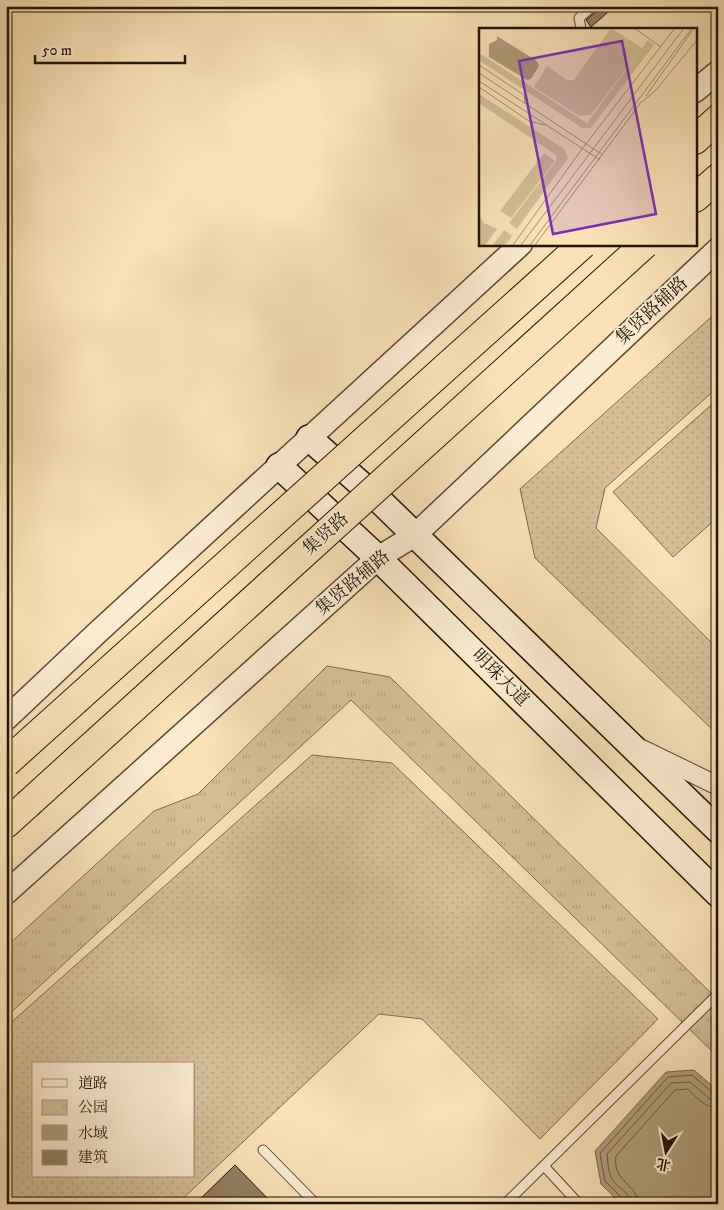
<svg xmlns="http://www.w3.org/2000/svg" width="724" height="1210" viewBox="0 0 724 1210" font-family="'IM FELL DW Pica','Noto Serif SC',serif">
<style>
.grass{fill:url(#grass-dots);stroke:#7b6a50;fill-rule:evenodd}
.park{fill:url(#park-tufts);stroke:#7b6a50}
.water{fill:#b09c7a;stroke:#77664c}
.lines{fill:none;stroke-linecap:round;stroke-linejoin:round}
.shore{stroke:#685840;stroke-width:1}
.building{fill:#927f62;stroke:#211507}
.service-casing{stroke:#574833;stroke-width:11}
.minor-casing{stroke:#574833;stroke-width:20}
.tertiary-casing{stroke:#574833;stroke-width:25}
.secondary-casing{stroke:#211507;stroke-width:28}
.trunk-casing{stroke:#211507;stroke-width:30}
.service{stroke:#fcecd0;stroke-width:9}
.minor{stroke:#fcecd0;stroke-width:18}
.tertiary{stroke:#fcecd0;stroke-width:22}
.secondary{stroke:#fcecd0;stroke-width:25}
.trunk{stroke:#fae1b6;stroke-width:28}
.trunk-bridge-casing{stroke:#211507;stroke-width:30;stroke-linecap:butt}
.trunk-bridge{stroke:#fae1b6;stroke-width:28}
.labels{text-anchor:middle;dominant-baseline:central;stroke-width:4;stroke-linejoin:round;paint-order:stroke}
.street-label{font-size:18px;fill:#211507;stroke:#fcecd0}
.inset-road{fill:none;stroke:#a38f70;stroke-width:1}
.view{fill:#7b2cbf;fill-opacity:0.15;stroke:#7b2cbf;stroke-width:2.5}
.inset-edge{fill:none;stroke:#211507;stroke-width:2.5}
</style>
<defs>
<pattern id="grass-dots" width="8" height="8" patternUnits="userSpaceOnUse" patternTransform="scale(1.25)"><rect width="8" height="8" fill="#d5be98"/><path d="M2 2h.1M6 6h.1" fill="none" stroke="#b7a282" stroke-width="1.8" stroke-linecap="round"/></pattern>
<pattern id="park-tufts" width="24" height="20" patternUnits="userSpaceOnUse" patternTransform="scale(1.25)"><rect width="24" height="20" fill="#d5be98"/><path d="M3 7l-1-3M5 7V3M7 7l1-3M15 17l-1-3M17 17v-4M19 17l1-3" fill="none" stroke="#b7a282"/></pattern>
</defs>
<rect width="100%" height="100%" fill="#fae1b6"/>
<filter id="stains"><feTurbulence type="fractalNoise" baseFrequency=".004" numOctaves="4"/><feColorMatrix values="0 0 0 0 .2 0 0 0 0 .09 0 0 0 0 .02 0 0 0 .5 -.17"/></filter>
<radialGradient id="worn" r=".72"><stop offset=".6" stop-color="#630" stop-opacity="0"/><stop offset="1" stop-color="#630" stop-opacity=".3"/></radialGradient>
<!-- grass -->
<g class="grass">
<path d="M718 311V387L605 488 596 528 718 649V735L535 558 520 489Z"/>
<path d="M718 399V517L673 557 613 492Z"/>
<path d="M312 755 392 763 658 1019 540 1139 422 1019 379 1014 177 1204H6V1027ZM34 1064H194V1176H34Z"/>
</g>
<!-- park -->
<path class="park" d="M327 666 390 677 718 1000V1057L351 700 6 1017V947L154 811 198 794Z"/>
<!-- water -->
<path class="water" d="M694 1070 718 1091V1204H621L601 1184 595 1151 666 1072Z"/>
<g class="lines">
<!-- shore -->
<g class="shore">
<path d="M624 1204 623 1199 605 1181 600 1154 601 1152 668 1077 692 1075 713 1093 718 1094"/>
<path d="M631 1204C630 1190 615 1188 611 1177 608 1171 608 1162 607 1156V1154L671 1083 690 1082 710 1099 718 1101"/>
<path d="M638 1204C638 1190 627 1186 620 1176 616 1171 615 1162 616 1156L675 1090 688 1089C697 1098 705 1108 718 1108"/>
</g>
</g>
<!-- building -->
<g class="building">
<path d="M599 6H615L591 27 586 20 597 11Z"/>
<path d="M235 1165 273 1204H195Z"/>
</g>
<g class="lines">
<defs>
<g id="service">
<path d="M581 29 579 18 593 6"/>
<path d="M263 1150 316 1204"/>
<path d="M544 1166 579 1204"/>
<path d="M505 1204 718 994"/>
</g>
<path id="minor" d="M642 749 718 786"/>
<g id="tertiary">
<path d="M695 91 718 72"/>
<path d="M6 719 98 632 521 244"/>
<path d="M6 893 378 558 415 535 718 249"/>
</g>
<g id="secondary">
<path d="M309 438 380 501 718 830"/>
<path d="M279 466 378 558 718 894"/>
</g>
<g id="trunk">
<path d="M695 140 718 119"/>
<path d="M695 198 718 178"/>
<path d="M6 824 28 804"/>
</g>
</defs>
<!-- service casing -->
<use href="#service" class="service-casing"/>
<!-- minor casing -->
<use href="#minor" class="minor-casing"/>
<!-- tertiary casing -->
<use href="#tertiary" class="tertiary-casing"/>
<!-- secondary casing -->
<use href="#secondary" class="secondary-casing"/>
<!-- trunk casing -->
<use href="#trunk" class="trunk-casing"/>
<!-- service -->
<use href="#service" class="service"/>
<!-- minor -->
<use href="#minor" class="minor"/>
<!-- tertiary -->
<use href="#tertiary" class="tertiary"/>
<!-- secondary -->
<use href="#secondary" class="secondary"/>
<!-- trunk -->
<use href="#trunk" class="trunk"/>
<defs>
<g id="trunk-bridge">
<path d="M6 763 583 244"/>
<path d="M28 804 645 244"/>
</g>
</defs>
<!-- trunk-bridge casing -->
<use href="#trunk-bridge" class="trunk-bridge-casing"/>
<!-- trunk-bridge -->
<use href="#trunk-bridge" class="trunk-bridge"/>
</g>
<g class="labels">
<!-- street labels -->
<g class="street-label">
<text transform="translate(652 311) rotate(-43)">集贤路辅路</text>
<text transform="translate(326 534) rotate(-42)">集贤路</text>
<text transform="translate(353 583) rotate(-40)">集贤路辅路</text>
<text transform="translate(500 678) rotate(45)">明珠大道</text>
</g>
</g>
<!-- overview -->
<g transform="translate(479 28)">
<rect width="218" height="218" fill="#fae1b6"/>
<path d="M132 0 163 20 112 87 100 88 55 59 68 38 88 52H95ZM0 66 85 121 89 130 38 201 30 195 77 133V127L0 75ZM65 125 76 133 32 190 21 183ZM0 188 5 195 18 201 6 217H0ZM25 202 33 208 26 217H14Z" fill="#d5be98"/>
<path d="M169 12 175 17 112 100H103L0 32V25L108 95Z" fill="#d5be98"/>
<path d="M18 8 58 33 60 38 52 51 48 52 10 29V16L18 12Z" fill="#b09c7a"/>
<path class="inset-road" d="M155 0 182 19M0 37 45 67 46 75M0 45 124 127M0 53 121 132M0 59 50 93 66 97M167 68 215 0M163 74 177 62 218 12M34 217 103 121 196 0M42 217 205 0M51 217 213 0M56 217 163 73"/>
<path class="view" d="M143 13 177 186 74 206 40 33Z"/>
<rect width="218" height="218" class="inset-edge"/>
</g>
<!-- margin -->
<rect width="724" height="1210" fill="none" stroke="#fae1b6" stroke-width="25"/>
<rect x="8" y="8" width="709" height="1195" fill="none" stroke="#211507" stroke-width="2.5"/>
<rect x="12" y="12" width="699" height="1185" fill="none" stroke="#211507"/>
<!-- legend -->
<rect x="32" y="1062" width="162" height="115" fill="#fcecd0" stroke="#a49680"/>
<rect x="42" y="1079" width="25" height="8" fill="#fcecd0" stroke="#a49680"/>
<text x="78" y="1088" font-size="15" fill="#211507">道路</text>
<rect x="42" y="1100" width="25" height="15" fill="url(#park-tufts)" stroke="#a49680"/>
<text x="78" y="1112" font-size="15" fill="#211507">公园</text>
<rect x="42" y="1125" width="25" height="15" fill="#b09c7a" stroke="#a49680"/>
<text x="78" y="1138" font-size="15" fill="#211507">水域</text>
<rect x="42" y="1150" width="25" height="15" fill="#927f62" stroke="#a49680"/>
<text x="78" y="1162" font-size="15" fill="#211507">建筑</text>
<!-- north arrow -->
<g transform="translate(666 1152) rotate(191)" stroke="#fcecd0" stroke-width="4" paint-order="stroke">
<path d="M0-4L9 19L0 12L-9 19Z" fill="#211507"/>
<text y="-8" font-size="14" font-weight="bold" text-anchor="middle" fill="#211507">北</text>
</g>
<!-- scale -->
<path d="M35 55v8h150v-8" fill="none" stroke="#211507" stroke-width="2.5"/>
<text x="42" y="55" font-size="15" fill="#211507" stroke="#fcecd0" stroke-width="4" paint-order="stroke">50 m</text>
<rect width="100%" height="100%" filter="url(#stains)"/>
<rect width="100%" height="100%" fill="url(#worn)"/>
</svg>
